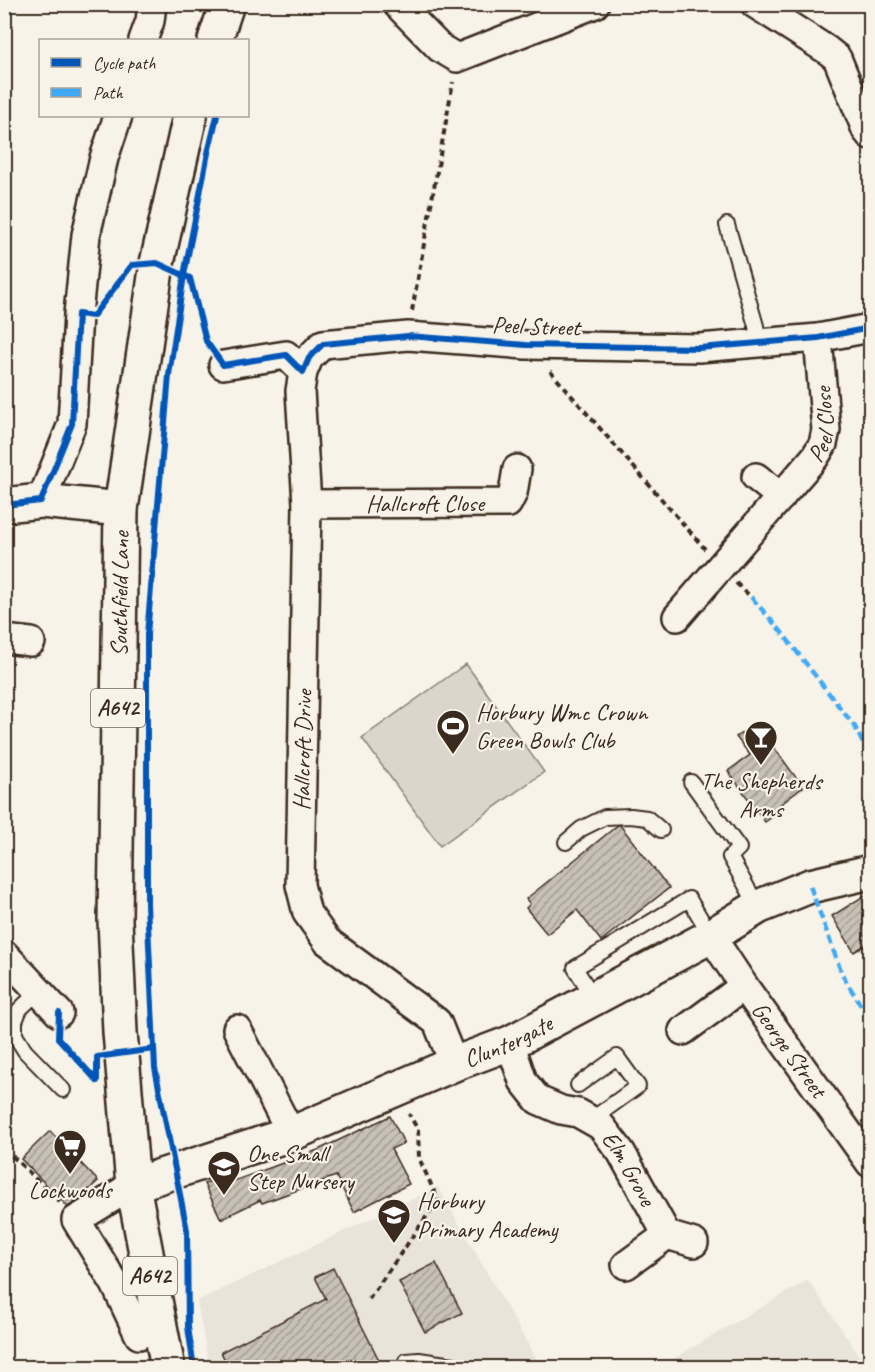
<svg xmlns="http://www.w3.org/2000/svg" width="875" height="1372" viewBox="0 0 875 1372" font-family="Caveat,sans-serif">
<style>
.built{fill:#e9e4d9}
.garden{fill:#dbd6cb;stroke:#8b8074;stroke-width:1.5}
.building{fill:url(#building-hatch);stroke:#3b2a1e;stroke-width:1.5}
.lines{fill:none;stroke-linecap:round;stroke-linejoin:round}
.lane-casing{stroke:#3b2a1e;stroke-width:18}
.street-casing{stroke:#3b2a1e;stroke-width:32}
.secondary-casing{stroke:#3b2a1e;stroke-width:38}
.highway-casing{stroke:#3b2a1e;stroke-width:38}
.path{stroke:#3b2a1e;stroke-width:4;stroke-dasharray:6 4.5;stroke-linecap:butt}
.lane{stroke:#f7f3e8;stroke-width:14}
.street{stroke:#f7f3e8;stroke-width:27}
.secondary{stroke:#f7f3e8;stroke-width:33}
.highway{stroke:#f7f3e8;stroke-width:33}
.quiet{stroke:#3fa9f5;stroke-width:4.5;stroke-dasharray:9 4.5;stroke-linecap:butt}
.cycleway-casing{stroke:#f7f3e8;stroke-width:10}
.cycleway{stroke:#0057b8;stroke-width:6}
.labels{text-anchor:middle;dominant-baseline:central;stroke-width:4.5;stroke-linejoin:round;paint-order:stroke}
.shield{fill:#f7f3e8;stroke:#73665b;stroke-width:1.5}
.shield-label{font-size:22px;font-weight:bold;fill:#3b2a1e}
.street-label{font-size:24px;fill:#3b2a1e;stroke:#f7f3e8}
.poi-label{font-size:24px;fill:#3b2a1e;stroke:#f7f3e8;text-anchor:start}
</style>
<defs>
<pattern id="building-hatch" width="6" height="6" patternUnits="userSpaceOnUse" patternTransform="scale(1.5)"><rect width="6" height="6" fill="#c8c1b6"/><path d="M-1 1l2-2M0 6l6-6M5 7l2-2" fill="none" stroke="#a49d93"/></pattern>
</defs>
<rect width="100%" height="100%" fill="#f7f3e8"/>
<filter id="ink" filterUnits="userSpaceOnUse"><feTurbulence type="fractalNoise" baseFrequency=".0167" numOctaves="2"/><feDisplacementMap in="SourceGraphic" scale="12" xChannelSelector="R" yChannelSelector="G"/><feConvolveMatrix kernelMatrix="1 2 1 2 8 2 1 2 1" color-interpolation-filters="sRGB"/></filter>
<g filter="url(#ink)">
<!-- built -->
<g class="built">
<path d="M438 1187 541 1367H209L197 1301Z"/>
<path d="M808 1280 867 1367H659Z"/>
</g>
<!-- garden -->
<path class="garden" d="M466 664 544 772 440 846 362 738Z"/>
<!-- building -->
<g class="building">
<path d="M756 723 803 787 780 805 783 809 765 822 728 771 750 755 736 737Z"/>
<path d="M618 825H620L669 888 601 941 577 910 547 934 526 908 530 904 526 899Z"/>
<path d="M870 892V942L854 952 832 916Z"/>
<path d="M390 1116 404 1143 391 1149 409 1184 354 1212 336 1176 262 1203 260 1200 221 1219 204 1184 228 1174 231 1182 283 1163 318 1150Z"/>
<path d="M50 1131 98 1181 78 1200 68 1207 21 1159Z"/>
<path d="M436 1263 462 1313 425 1332 399 1282Z"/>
<path d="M333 1268 383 1368H229L221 1352 326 1299 315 1277Z"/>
</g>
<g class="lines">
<defs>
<g id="lane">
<path d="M727 225 756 326 759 344"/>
<path d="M691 782 739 848 730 857 758 907"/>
<path d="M566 842 581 829 605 817 631 816 647 818 661 830"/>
<path d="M39 991 20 1009 15 1021V1035L25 1051 63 1090"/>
<path d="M594 998 575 968 689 899 711 936"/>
<path d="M578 1085 617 1057 638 1086 591 1120"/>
<path d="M406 1361 419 1360 453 1365 457 1368"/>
</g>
<g id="street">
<path d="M397 4 440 48 457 58 595 4"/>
<path d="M755 4 827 50 837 58 861 117 866 130 870 135"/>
<path d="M143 40 150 21 152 4"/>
<path d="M223 365 286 355 303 372"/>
<path d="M756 477 781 497"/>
<path d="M41 501 72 424 78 314 86 235 104 158 118 116"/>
<path id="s1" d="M307 504 508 503 513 493 517 469"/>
<path id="s2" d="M677 617 815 457 823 444 826 430 818 338"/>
<path d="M4 639 31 642"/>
<path id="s3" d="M711 936 744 986 870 1163"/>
<path d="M4 954 59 1013"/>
<path d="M237 1029 291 1134"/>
<path d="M683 1031 744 986"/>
<path id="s4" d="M510 1043 523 1081 538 1100 561 1110 578 1113 601 1126 621 1152 667 1235"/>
<path id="s5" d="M454 1064 437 1022 327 941 307 913 300 885 307 504 300 391 303 372 309 358 323 344 408 336 526 345 699 348 818 338 870 328"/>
<path d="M133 1185 76 1220 115 1284 139 1335"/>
<path d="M626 1265 667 1235 694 1243"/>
</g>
<g id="secondary">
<path d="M4 505 41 501 121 509"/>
<path id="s6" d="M133 1185 291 1134 454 1064 510 1043 711 936 758 907 810 886 870 872"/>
</g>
<g id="highway">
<path d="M215 40 227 4"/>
<path id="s7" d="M168 1368 133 1185 120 1032 115 920 121 509 157 263 190 116"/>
</g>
</defs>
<!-- lane casing -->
<use href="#lane" class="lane-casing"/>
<!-- street casing -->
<use href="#street" class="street-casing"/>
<!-- secondary casing -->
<use href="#secondary" class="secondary-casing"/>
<!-- highway casing -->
<use href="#highway" class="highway-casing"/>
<!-- path -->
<g class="path">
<path d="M412 311 453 82"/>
<path d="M550 371 705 549"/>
<path d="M736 583 751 597"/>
<path d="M4 1157 9 1153 60 1202"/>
<path d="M369 1299 438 1200 419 1158 418 1130 409 1114"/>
</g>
<!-- lane -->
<use href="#lane" class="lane"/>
<!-- street -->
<use href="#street" class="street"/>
<!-- secondary -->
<use href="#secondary" class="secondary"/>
<!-- highway -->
<use href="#highway" class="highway"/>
<!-- quiet -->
<g class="quiet">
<path d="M751 597 780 630 855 727 870 758"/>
<path d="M810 886 842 974 870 1021"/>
</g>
<defs>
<g id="cycleway">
<path d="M4 505 41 501 72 424 78 314 93 316 132 265 157 263 190 278 206 341 223 365 286 355 303 372 309 358 323 344 408 336 526 345 699 348 818 338 870 328"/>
<path d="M59 1013 58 1038 97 1081V1057L154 1049"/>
<path d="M194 1368 188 1327 187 1230 155 1068 147 904V635L169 375 184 275 208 153 217 116"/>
</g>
</defs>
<!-- cycleway casing -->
<use href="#cycleway" class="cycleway-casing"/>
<!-- cycleway -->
<use href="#cycleway" class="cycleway"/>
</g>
</g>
<!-- icons -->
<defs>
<symbol id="stadium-pin" viewBox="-11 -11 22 30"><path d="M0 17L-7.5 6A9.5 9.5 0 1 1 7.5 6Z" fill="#3b2a1e" stroke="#f7f3e8"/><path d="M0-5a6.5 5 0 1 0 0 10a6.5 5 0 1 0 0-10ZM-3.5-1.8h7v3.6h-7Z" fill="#fff"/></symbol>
<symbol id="bar-pin" viewBox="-11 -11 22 30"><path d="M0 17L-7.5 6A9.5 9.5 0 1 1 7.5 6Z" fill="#3b2a1e" stroke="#f7f3e8"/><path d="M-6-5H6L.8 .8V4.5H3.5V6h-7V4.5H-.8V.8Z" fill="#fff"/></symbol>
<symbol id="supermarket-pin" viewBox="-11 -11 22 30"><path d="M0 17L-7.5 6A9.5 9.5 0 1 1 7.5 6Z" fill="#3b2a1e" stroke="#f7f3e8"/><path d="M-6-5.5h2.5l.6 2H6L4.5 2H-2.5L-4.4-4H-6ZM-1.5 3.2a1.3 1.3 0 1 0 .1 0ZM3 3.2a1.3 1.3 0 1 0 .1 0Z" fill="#fff"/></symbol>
<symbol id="school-pin" viewBox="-11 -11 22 30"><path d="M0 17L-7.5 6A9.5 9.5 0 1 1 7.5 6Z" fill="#3b2a1e" stroke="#f7f3e8"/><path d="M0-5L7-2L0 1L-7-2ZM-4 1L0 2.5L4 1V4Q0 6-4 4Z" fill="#fff"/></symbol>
</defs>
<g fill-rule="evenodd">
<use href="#stadium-pin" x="434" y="707" width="38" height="52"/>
<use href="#bar-pin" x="742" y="718" width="38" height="52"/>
<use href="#supermarket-pin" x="51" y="1127" width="38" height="52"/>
<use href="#school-pin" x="205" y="1148" width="38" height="52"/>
<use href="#school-pin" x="375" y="1196" width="38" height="52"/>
</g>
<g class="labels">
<!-- shield labels -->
<g class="shield">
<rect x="91" y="689" width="54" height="38" rx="4.5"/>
<rect x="123" y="1257" width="54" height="38" rx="4.5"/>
</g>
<g class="shield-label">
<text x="118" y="708">A642</text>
<text x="150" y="1276">A642</text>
</g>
<!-- street labels -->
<g class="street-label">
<text transform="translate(536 326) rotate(2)">Peel Street</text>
<text stroke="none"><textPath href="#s2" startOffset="246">Peel Close</textPath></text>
<text stroke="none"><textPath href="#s1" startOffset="118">Hallcroft Close</textPath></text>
<text stroke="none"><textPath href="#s7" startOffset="778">Southfield Lane</textPath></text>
<text stroke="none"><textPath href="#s5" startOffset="380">Hallcroft Drive</textPath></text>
<text stroke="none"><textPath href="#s6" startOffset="402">Cluntergate</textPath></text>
<text stroke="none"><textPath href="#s3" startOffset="138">George Street</textPath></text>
<text stroke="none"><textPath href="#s4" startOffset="184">Elm Grove</textPath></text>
</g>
<!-- poi labels -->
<g class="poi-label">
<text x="476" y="712">Horbury Wmc Crown<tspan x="476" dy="28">Green Bowls Club</tspan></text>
<text x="761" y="781" text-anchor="middle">The Shepherds<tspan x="761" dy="28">Arms</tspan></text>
<text x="247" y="1153">One Small<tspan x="247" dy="28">Step Nursery</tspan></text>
<text x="70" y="1190" text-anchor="middle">Lockwoods</text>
<text x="417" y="1201">Horbury<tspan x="417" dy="28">Primary Academy</tspan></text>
</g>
</g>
<!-- margin -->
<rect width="875" height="1372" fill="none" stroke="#f7f3e8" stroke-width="24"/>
<rect x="12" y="12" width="851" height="1348" fill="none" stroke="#3b2a1e" stroke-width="2" filter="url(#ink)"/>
<!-- legend -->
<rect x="39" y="39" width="210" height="78" fill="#f7f3e8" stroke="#aca397" stroke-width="1.5"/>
<rect x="51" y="58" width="30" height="9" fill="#0057b8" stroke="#aca397" stroke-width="1.5"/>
<text x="93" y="69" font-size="18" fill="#3b2a1e">Cycle path</text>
<rect x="51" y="88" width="30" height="9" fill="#3fa9f5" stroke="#aca397" stroke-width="1.5"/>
<text x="93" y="99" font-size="18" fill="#3b2a1e">Path</text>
</svg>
